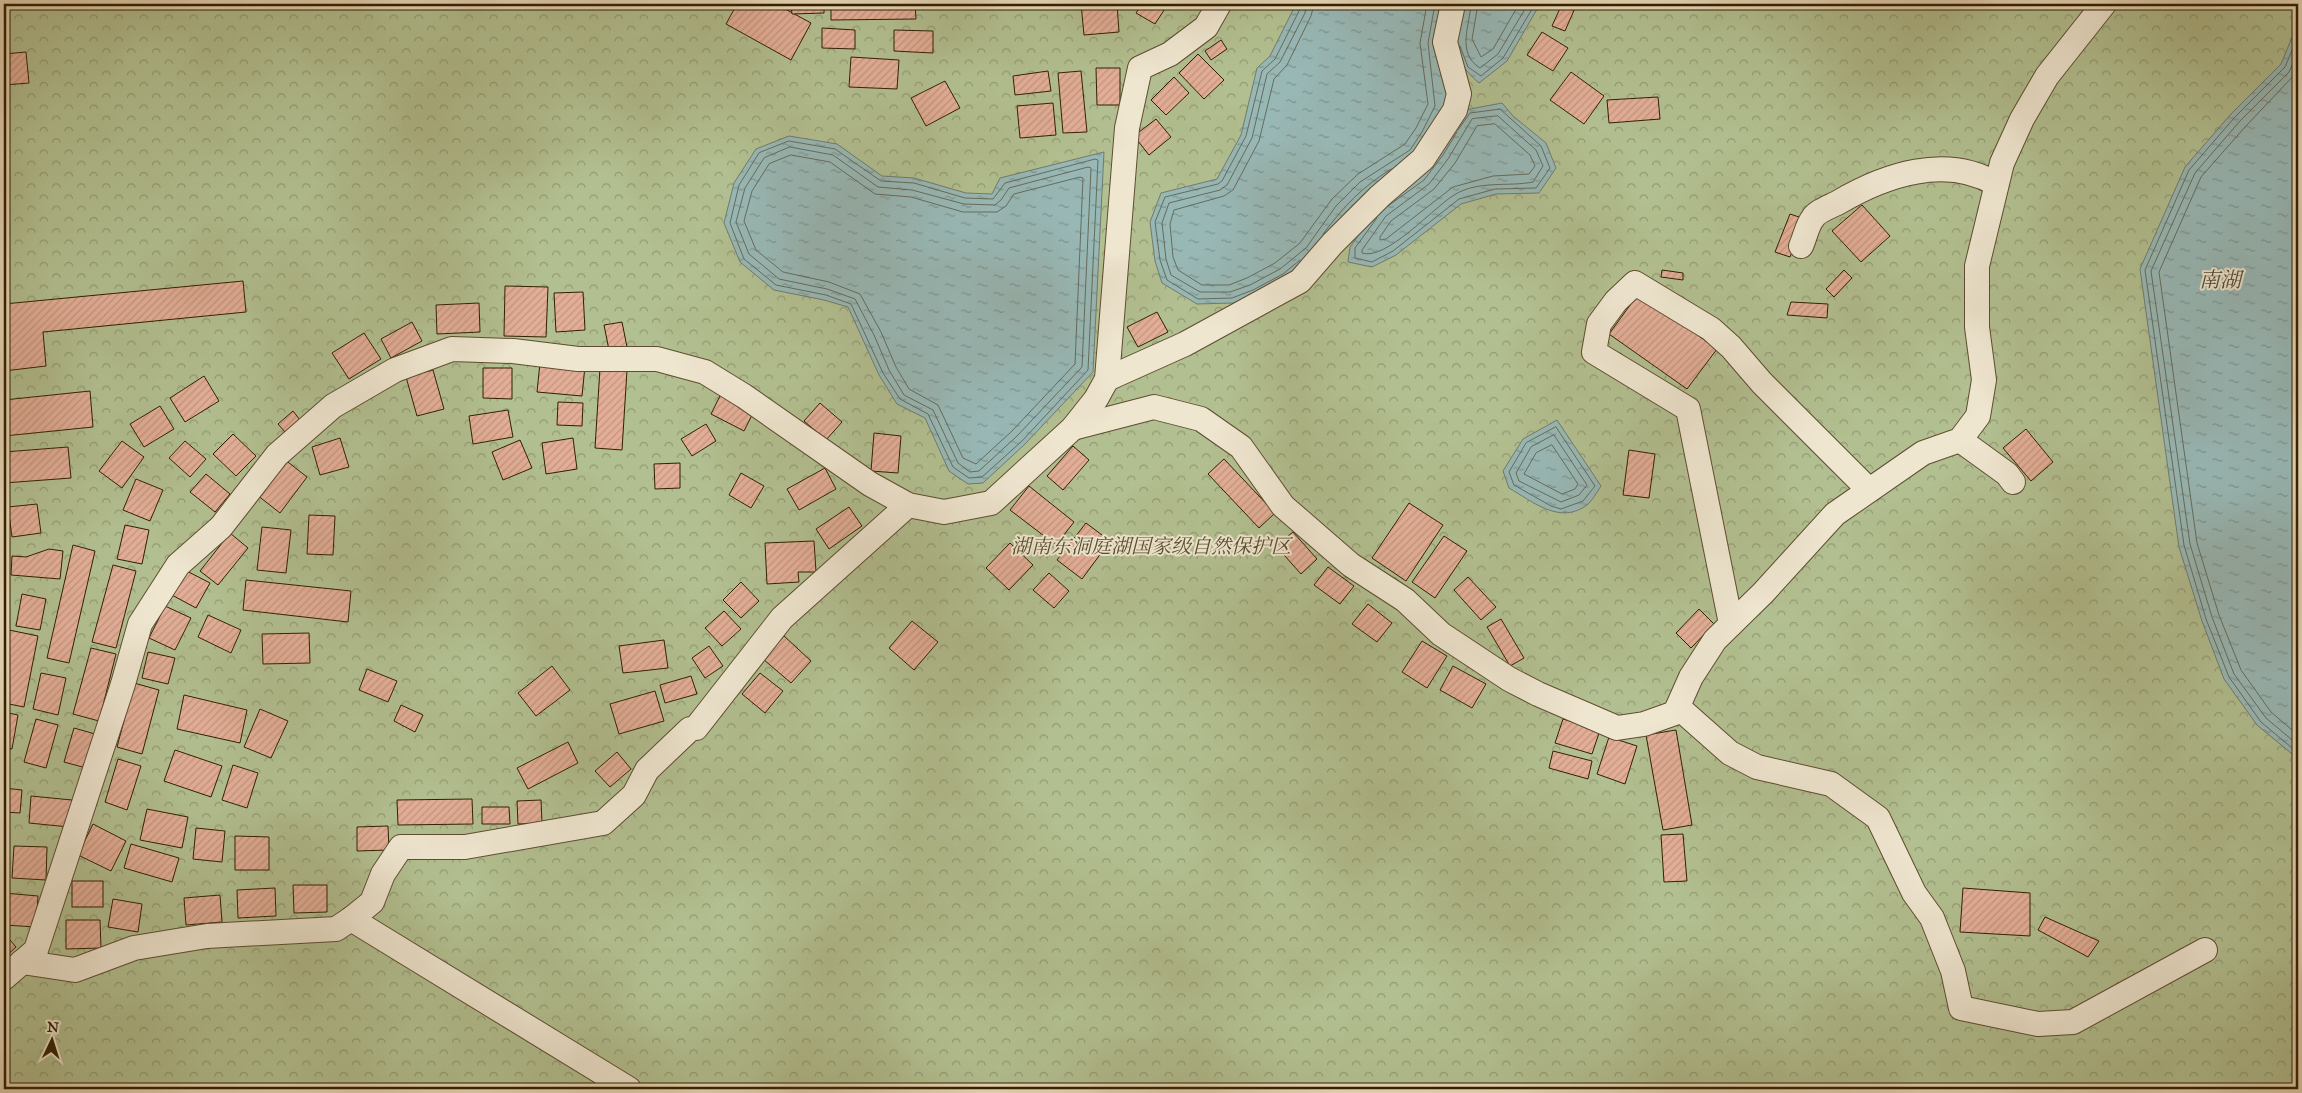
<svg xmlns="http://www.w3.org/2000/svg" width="2302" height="1093" viewBox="0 0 2302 1093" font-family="'IM FELL Great Primer','Noto Serif SC',serif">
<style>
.park{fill:url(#park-crowns);stroke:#726f4a}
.water{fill:url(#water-ripples);stroke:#6f7b6e}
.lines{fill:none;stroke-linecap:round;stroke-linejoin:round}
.shore{stroke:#646c5c;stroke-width:1}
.building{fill:url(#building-hatch);stroke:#311f03}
.minor-casing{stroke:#5e4d30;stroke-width:26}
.minor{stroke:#efe6d0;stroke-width:24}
.labels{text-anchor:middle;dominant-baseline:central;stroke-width:4;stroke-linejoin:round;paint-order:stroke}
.park-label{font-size:20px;font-style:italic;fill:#584f2d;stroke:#efe6d0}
.water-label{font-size:21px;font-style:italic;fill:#504d39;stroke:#efe6d0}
</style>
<defs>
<pattern id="park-crowns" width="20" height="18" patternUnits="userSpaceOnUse" patternTransform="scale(1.25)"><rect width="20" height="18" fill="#b2bf90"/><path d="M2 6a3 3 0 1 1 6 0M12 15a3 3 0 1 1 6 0" fill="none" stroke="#919b73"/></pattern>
<pattern id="water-ripples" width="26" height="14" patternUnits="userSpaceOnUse" patternTransform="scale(1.25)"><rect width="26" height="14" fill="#98b8b6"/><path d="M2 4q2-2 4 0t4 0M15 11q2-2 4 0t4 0" fill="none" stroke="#7d9592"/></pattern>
<pattern id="building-hatch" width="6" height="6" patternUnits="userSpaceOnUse" patternTransform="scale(1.25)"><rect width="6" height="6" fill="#e3ae97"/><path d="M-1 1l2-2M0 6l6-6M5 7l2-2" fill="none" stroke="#c39580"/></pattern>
</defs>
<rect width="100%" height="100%" fill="#e7d8b7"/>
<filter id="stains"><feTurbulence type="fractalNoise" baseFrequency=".004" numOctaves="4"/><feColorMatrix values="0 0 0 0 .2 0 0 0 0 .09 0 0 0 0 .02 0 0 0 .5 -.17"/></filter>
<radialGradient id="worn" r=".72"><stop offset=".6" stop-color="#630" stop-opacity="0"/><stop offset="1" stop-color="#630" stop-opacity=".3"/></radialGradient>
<!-- park -->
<rect class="park" x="4" y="4" width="2294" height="1085"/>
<!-- water -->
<g class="water">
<path d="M1296 4H1447V109L1418 158 1368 190 1345 213 1328 236 1286 278 1255 295 1233 303 1197 304 1162 283 1155 261 1150 222 1161 193 1217 179 1241 135 1257 68 1270 56Z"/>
<path d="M1460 4H1540L1507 61 1479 83C1448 56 1452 41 1460 4Z"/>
<path d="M2298 23V758H2297L2257 725 2224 679 2202 621 2179 547 2140 269 2185 167 2231 114 2281 64Z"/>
<path d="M1502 103 1513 116 1546 143 1556 168 1539 193 1496 194 1461 204 1396 255 1372 267 1348 262 1350 247 1378 208 1465 110Z"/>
<path d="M789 136 837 144 882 176 914 178 966 193 992 194 1000 178 1104 152 1093 372 1025 444 983 483 968 484 949 471 925 418 897 404 879 375 848 307 824 300 774 290 740 262 724 223 734 183 756 149Z"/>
<path d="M1557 420 1601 486C1597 492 1592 501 1587 505 1560 525 1533 502 1509 488L1503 471 1523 439Z"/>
</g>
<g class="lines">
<!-- shore -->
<g class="shore">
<path d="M1300 4 1299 11 1275 59 1262 71 1246 136 1222 181 1218 184 1165 197 1155 222 1160 260 1167 280 1198 299 1232 298 1253 290 1283 274 1300 260"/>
<path d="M1307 4 1305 13 1280 62 1267 74 1252 138 1227 185 1220 190 1169 203 1162 223 1166 259 1171 275 1200 292H1230L1250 285 1280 269 1306 248 1336 206 1360 182 1410 150 1422 132 1435 106 1428 43 1435 4"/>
<path d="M1314 4 1311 16 1287 65 1274 79 1259 141 1233 190 1224 196 1174 210 1170 224 1173 257 1178 270 1202 285H1229L1247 278 1275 263 1300 243 1332 199 1358 174 1405 144 1416 128 1428 104 1420 43 1427 4"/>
<path d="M1471 4C1470 25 1456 53 1480 68L1498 54 1528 4"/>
<path d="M1478 4 1472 39 1481 57 1493 49 1519 4"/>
<path d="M2298 36 2285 67 2235 117 2189 170 2145 270 2184 545 2206 619 2229 677 2261 722 2298 753"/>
<path d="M1460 46 1468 67 1481 76 1503 58 1535 4"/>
<path d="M2298 52 2289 72 2240 121 2195 173 2151 271 2190 544 2212 617 2234 674 2266 718 2298 745"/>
<path d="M2298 71 2245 127 2201 177 2159 272 2197 543 2219 615 2241 670 2271 712 2298 735"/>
<path d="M1498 116 1536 150 1543 166 1533 182C1508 187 1478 180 1454 195 1433 208 1386 261 1362 253V250L1386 216 1429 184 1448 159 1472 119Z"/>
<path d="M1495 124 1530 155 1535 166 1529 174 1493 176 1453 187 1386 239 1380 240V237L1391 221 1434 189 1455 163 1477 126Z"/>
<path d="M789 141 835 149 881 181 914 183 965 198 993 199 1005 183 1095 159 1098 160 1088 370 1022 441 982 477 969 478 953 467 928 414 900 399 883 373 851 304 826 295 776 285 744 259 730 223 739 185 759 153Z"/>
<path d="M790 147 833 155 878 187 912 190 964 204 995 205 1001 200 1009 188 1088 167 1091 168 1082 367 1017 436 979 471 970 472 958 463 933 410 904 395 889 370 874 335 855 299 827 289 779 279 749 254 736 222 745 188 764 158Z"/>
<path d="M791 155 830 162 875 194 911 197 963 212H997L1006 206 1014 194 1080 177 1083 178 1075 364 1012 431 976 464 963 458 938 405 909 389 896 367 881 332 860 294 829 282 783 272 756 250 744 221 752 191 769 164Z"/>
<path d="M1388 206 1424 180 1443 155 1457 132"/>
<path d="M1377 218 1355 248V258L1372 262 1393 251 1459 199 1495 189 1536 188 1550 168 1541 146 1500 109 1470 113 1458 130"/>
<path d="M1323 234C1345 205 1361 188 1391 169"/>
<path d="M1556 427 1595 486 1583 501 1561 509 1551 506 1514 485 1509 472 1526 443Z"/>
<path d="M1554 435 1587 485 1579 495 1561 502 1519 481 1516 473 1531 447Z"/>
<path d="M1552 445 1578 484 1575 489 1562 494 1524 474 1536 453Z"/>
</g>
</g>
<!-- building -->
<g class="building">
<path d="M737 4H776L811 23 791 60 726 24Z"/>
<path d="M791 4H824V13L792 14Z"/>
<path d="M831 4H915L916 19 831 20Z"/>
<path d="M965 4H1001V7Z"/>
<path d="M1081 4H1117L1119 32 1084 35Z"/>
<path d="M1142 4H1168L1155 24 1136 13Z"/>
<path d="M1562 4 1575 8 1565 31 1552 26Z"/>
<path d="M2162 4H2177L2165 10Z"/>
<path d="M822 28 855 30V49L822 48Z"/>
<path d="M894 30 933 31V53L894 51Z"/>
<path d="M1542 32 1568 48 1553 71 1527 55Z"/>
<path d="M1221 40 1227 49 1211 60 1205 51Z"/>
<path d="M26 52 29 83 4 85V54Z"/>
<path d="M1198 54 1224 80 1204 99 1179 73Z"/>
<path d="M851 57 899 60 897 89 849 87Z"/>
<path d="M1096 68H1120V105H1097Z"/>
<path d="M1048 71 1051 91 1015 95 1013 76Z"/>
<path d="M1081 71 1087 132 1063 133 1058 73Z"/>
<path d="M1571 72 1604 96 1584 124 1550 100Z"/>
<path d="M1174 77 1189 93 1166 115 1151 100Z"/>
<path d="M945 81 960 108 926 126 911 98Z"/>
<path d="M1658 97 1660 119 1609 123 1607 100Z"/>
<path d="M1053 103 1056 135 1020 138 1017 106Z"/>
<path d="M1156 119 1171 137 1149 155 1134 136Z"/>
<path d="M1862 205 1890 236 1861 262 1832 231Z"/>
<path d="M1790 214 1805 219 1790 257 1775 252Z"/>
<path d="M1662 270 1683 273V280L1661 277Z"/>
<path d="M1844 270 1852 278 1834 297 1826 289Z"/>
<path d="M243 281 246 312 43 332 46 366 4 371V304Z"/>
<path d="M505 286 548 287 546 337 504 336Z"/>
<path d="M583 292 585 330 556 332 554 293Z"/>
<path d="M1639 293 1717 349 1687 389 1609 334Z"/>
<path d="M1791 302 1828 304 1827 318 1787 315Z"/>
<path d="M479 303 480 332 437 334 436 305Z"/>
<path d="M1157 312 1168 332 1138 347 1127 327Z"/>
<path d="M412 322 422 341 391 358 381 339Z"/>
<path d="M622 322 627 347 609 350 604 325Z"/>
<path d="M364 333 381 359 349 379 332 353Z"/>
<path d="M540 363 585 366 582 396 537 392Z"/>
<path d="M483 368H512V399L483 398Z"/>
<path d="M600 368 627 370 622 450 595 448Z"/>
<path d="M433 370 444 409 417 416 406 377Z"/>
<path d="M204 376 219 401 185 422 170 398Z"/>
<path d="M90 391 93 427 4 436V400Z"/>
<path d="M721 394 754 411 744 431 711 414Z"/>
<path d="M558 402 583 403 582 426 557 425Z"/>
<path d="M820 403 842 422 826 440 804 421Z"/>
<path d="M160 406 174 429 144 447 130 424Z"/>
<path d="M508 410 513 437 473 444 469 416Z"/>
<path d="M293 411 300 420 285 432 278 424Z"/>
<path d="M706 424 716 441 692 456 681 439Z"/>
<path d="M2026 429 2053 462 2031 481 2003 448Z"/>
<path d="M874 433 901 436 898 473 871 471Z"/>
<path d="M233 434 256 456 236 476 213 454Z"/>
<path d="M340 438 349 467 320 475 312 447Z"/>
<path d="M573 438 577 469 546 474 542 443Z"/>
<path d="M520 440 532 468 503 480 492 452Z"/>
<path d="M122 441 144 457 122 488 99 471Z"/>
<path d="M185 441 206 459 190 477 169 458Z"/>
<path d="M1073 446 1089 460 1063 490 1047 476Z"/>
<path d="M68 447 71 478 4 483V452Z"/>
<path d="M1629 450 1655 454 1649 498 1623 495Z"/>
<path d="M284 459 307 477 280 513 257 495Z"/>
<path d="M1224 459 1275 513 1259 528 1208 474Z"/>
<path d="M680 463V488L655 489 654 464Z"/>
<path d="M825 468 836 489 799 510 787 489Z"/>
<path d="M741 473 764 486 751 508 729 495Z"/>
<path d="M206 474 230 494 215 512 190 492Z"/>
<path d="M136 479 163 490 150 521 123 510Z"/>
<path d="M1029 486 1074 522 1056 545 1010 510Z"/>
<path d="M1409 503 1443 525 1406 581 1372 558Z"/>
<path d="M37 504 41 533 12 537 8 507Z"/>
<path d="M849 507 862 526 829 549 816 529Z"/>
<path d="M309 515 335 516 333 555 307 554Z"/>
<path d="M1086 523 1110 541 1082 579 1057 560Z"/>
<path d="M125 525 149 530 142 564 117 559Z"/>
<path d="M262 527 291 530 286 573 257 570Z"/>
<path d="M1293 532 1317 559 1301 574 1276 546Z"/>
<path d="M230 533 248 548 218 585 200 571Z"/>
<path d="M1444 536 1467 551 1435 598 1412 582Z"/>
<path d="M814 541 816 572H798L799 582 767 584 765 543Z"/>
<path d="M1010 543 1033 565 1009 590 986 568Z"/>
<path d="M73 545 95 551 69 663 47 658Z"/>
<path d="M49 549 63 551 60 579 11 575 12 556 26 557Z"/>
<path d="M113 565 136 571 116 648 92 642Z"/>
<path d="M1328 567 1354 586 1340 604 1314 585Z"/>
<path d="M183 569 210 583 196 608 170 594Z"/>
<path d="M1049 573 1069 591 1054 608 1033 590Z"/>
<path d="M1468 577 1496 607 1481 620 1454 590Z"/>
<path d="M246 580 351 591 348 622 243 610Z"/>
<path d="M741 582 759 601 741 618 723 600Z"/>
<path d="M22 594 46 599 40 630 16 626Z"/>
<path d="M1368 604 1392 623 1377 642 1352 624Z"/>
<path d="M165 606 191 618 175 650 149 638Z"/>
<path d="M1699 609 1714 624 1691 648 1676 633Z"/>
<path d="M724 611 741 629 722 646 705 628Z"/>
<path d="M208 615 241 630 231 653 198 637Z"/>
<path d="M1501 619 1524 658 1510 666 1487 627Z"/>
<path d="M912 621 938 642 914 670 889 648Z"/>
<path d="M9 630 38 636 24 707 4 703V659Z"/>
<path d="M309 633 310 663 263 664 262 634Z"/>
<path d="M784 636 811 661 791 683 763 659Z"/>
<path d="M664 640 668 668 623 673 619 646Z"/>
<path d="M1422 641 1447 656 1427 688 1402 672Z"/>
<path d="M709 646 723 666 705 678 692 658Z"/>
<path d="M91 648 116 654 99 721 73 714Z"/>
<path d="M148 652 175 658 168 684 142 678Z"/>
<path d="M552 666 570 690 536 716 518 693Z"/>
<path d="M1453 666 1486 684 1472 708 1440 690Z"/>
<path d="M367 669 397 681 388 702 359 690Z"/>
<path d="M41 673 66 678 58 715 33 709Z"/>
<path d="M760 673 783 691 765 713 742 694Z"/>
<path d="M691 676 697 694 665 703 660 685Z"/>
<path d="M134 683 159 690 142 754 117 747Z"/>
<path d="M655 691 664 721 619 734 610 704Z"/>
<path d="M184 695 247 710 240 743 177 729Z"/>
<path d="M401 705 423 715 415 732 394 721Z"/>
<path d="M260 709 288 721 271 758 244 747Z"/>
<path d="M4 712 18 715 12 749 4 747Z"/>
<path d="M36 719 58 725 46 768 24 762Z"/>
<path d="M1563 719 1600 730 1592 754 1555 743Z"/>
<path d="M74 728 95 734 86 768 64 762Z"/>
<path d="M1676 730 1692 825 1663 830 1646 735Z"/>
<path d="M1609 737 1637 746 1625 784 1597 774Z"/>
<path d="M568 742 578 763 528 789 517 768Z"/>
<path d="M175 750 222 766 211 797 164 781Z"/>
<path d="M1553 751 1592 761 1588 779 1549 768Z"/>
<path d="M617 752 631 769 610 787 595 771Z"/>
<path d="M118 759 141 766 127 810 105 802Z"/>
<path d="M233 765 258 773 247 808 222 800Z"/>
<path d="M4 788 22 790 20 813 4 812Z"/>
<path d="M31 796 72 800 69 827 29 823Z"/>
<path d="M472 799 473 824 398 825 397 800Z"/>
<path d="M541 800 542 823 518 824 517 801Z"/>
<path d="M482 807H509L510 824H482Z"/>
<path d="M147 809 188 817 182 848 140 840Z"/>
<path d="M93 824 126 841 111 871 78 855Z"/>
<path d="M388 826 389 850 357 851V827Z"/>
<path d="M196 828 225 831 222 862 193 859Z"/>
<path d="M1683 834 1687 881 1664 882 1661 835Z"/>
<path d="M235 836 269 837V870H235Z"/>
<path d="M131 844 179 858 172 882 124 868Z"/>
<path d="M14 846 47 847 46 880 12 878Z"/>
<rect x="72" y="881" width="31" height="26"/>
<path d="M293 885H327V912L294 913Z"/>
<path d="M275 888 276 916 238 918 237 890Z"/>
<path d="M1963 888 2030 893V936L1960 932Z"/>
<path d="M4 893 38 896 36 927 4 925Z"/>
<path d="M220 895 222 922 186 925 184 898Z"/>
<path d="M113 899 142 904 138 932 108 927Z"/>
<path d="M2045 917 2099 941 2088 957 2038 930Z"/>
<path d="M66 920H100L101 948 66 949Z"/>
<path d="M4 933 16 947 4 958Z"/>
</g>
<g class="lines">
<defs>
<g id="minor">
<path d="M1801 246C1805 238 1807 225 1813 218 1817 211 1832 206 1839 202 1885 175 1946 154 1996 184"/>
<path d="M1107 379 1185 344 1300 281 1332 244 1380 196 1423 159 1455 110 1459 94 1445 42 1453 4"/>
<path d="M1073 428 1154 407 1201 419 1241 447 1283 506 1351 565 1405 600 1441 634 1509 679 1538 694 1617 728 1644 724 1675 713 1691 677 1715 640 1763 593 1835 514 1923 453 1960 440 1978 416 1984 380 1977 327V266L2002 163 2022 119 2047 76 2104 4"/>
<path d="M1960 440 2007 474 2013 482"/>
<path d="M1731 624 1688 409 1594 352 1599 324 1616 301 1635 283 1711 329 1731 347 1762 383 1868 489"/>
<path d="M1678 707 1730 753 1757 767 1831 784 1878 818 1914 893 1932 918 1953 971 1961 1008 2038 1024 2073 1022 2205 950"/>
<path d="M351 919 629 1089"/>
<path d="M22 962 75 970 134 948 207 936 336 929 351 919 372 902 383 874 401 847H465L603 823 634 795 647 770 690 729 696 728 782 618 908 505"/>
<path d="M4 978 36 950 123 684 140 624 178 565 221 527 277 455 333 406 395 370 452 349 513 351 578 359H657L705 372 744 396 870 484 908 505 944 512 991 503 1073 428 1096 399 1107 379 1127 128 1140 68 1170 54 1206 27 1219 4"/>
</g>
</defs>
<!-- minor casing -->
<use href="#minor" class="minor-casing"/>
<!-- minor -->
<use href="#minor" class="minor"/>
</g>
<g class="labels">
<!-- park labels -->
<g class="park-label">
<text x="1151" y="546">湖南东洞庭湖国家级自然保护区</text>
</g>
<!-- water labels -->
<g class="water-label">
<text x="2220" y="280">南湖</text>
</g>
</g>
<!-- margin -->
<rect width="2302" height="1093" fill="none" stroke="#e7d8b7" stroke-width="20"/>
<rect x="5" y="5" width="2292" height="1083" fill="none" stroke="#311f03" stroke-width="2.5"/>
<rect x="10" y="10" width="2282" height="1073" fill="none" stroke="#311f03"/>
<!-- north arrow -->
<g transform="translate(52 1040) rotate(4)" stroke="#efe6d0" stroke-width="4" paint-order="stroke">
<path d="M0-4L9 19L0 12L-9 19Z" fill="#311f03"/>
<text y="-8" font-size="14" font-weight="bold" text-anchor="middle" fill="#311f03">N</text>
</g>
<rect width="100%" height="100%" filter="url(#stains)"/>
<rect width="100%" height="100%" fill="url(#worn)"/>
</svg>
